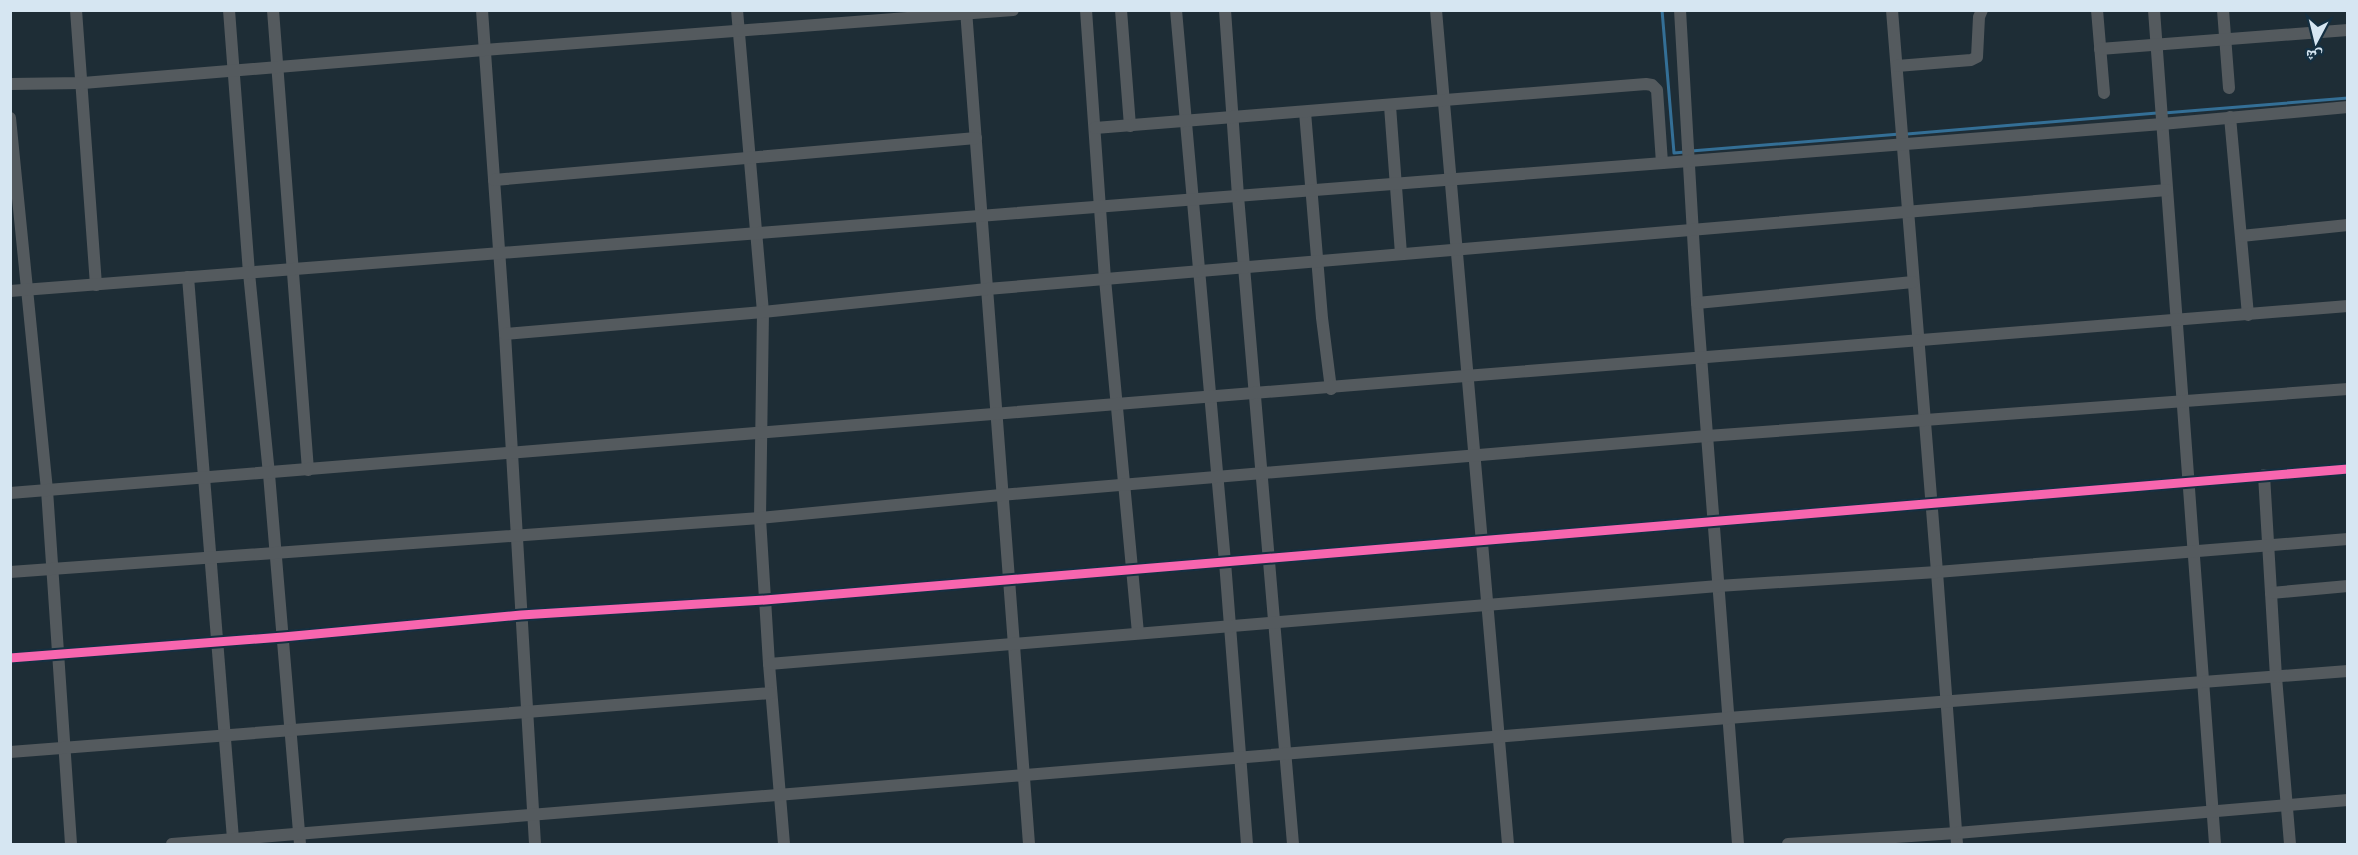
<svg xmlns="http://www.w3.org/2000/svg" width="2358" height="855" viewBox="0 0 2358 855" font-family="Overpass,'Noto Naskh Arabic',sans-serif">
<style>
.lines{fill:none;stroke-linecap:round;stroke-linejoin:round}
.stream{stroke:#346f96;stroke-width:3}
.minor{stroke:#545a5e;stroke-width:12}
.cycleway-casing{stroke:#142f41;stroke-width:13}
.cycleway{stroke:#f766af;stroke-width:9}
</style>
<rect width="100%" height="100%" fill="#1e2d36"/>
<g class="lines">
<!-- stream -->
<g class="stream">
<path d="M1662 10 1674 153 1685 152"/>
<path d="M2164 113 2348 98"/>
<path d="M1907 134 2157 113"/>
<path d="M1691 151 1900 134"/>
</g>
<!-- minor -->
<g class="minor">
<path d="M76 10 96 285"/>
<path d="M229 10 249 273 269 474 300 844"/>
<path d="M273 10 308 470"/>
<path d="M482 10 505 334 535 844"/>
<path d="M737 10 763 312 760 518 769 664 784 844"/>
<path d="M966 10 1029 844"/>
<path d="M1086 10 1105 279 1138 633"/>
<path d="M1121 10 1130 126"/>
<path d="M1176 10 1225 562 1247 844"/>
<path d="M1225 10 1238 196 1293 844"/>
<path d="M1436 10 1508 844"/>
<path d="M1680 10 1697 303 1738 844"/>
<path d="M1892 10 1937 572 1957 844"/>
<path d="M2097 10 2104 93"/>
<path d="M2154 10 2215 844"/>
<path d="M2223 10 2229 88"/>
<path d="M2100 49 2348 30"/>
<path d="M1897 66 1971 60 1977 57 1979 17 1982 10"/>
<path d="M10 84 83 83 484 50 1013 10"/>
<path d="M1390 106 1401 254"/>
<path d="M1305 112 1322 318 1331 389"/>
<path d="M2230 117 2248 315"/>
<path d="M10 118 47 490 71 844"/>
<path d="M1095 128 1646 84 1652 85 1657 90 1662 163"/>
<path d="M494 180 976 138"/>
<path d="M2241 236 2348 225"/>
<path d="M188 277 233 839"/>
<path d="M10 291 1689 161 2162 124 2348 107"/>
<path d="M1697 303 1913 282"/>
<path d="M505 334 763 312 987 289 2167 190"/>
<path d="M2264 475 2276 677 2290 844"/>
<path d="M10 493C500 457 989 415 1478 375 1768 351 2058 331 2348 306"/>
<path d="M10 572 760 518 1001 495 1707 436 2348 389"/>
<path d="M2271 593 2348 586"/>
<path d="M10 658 283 637 521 615 765 600 2348 469"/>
<path d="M769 664 1718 586 1937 572 2348 539"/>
<path d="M10 752 771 693"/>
<path d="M172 844 1728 718 2348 671"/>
<path d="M1788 844 1957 833 2348 800"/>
</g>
<defs>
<path id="cycleway" d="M10 658 283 637 521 615 765 600 2348 469"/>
</defs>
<!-- cycleway casing -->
<use href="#cycleway" class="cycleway-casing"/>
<!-- cycleway -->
<use href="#cycleway" class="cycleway"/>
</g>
<!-- border -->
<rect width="2358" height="855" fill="none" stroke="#d6e6f2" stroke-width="24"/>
<!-- north arrow -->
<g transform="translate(2316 42) rotate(187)" stroke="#142f41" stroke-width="4.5" paint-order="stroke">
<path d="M0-4.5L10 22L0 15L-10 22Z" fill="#d6e6f2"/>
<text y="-9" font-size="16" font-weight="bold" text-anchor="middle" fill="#d6e6f2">ش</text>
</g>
</svg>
